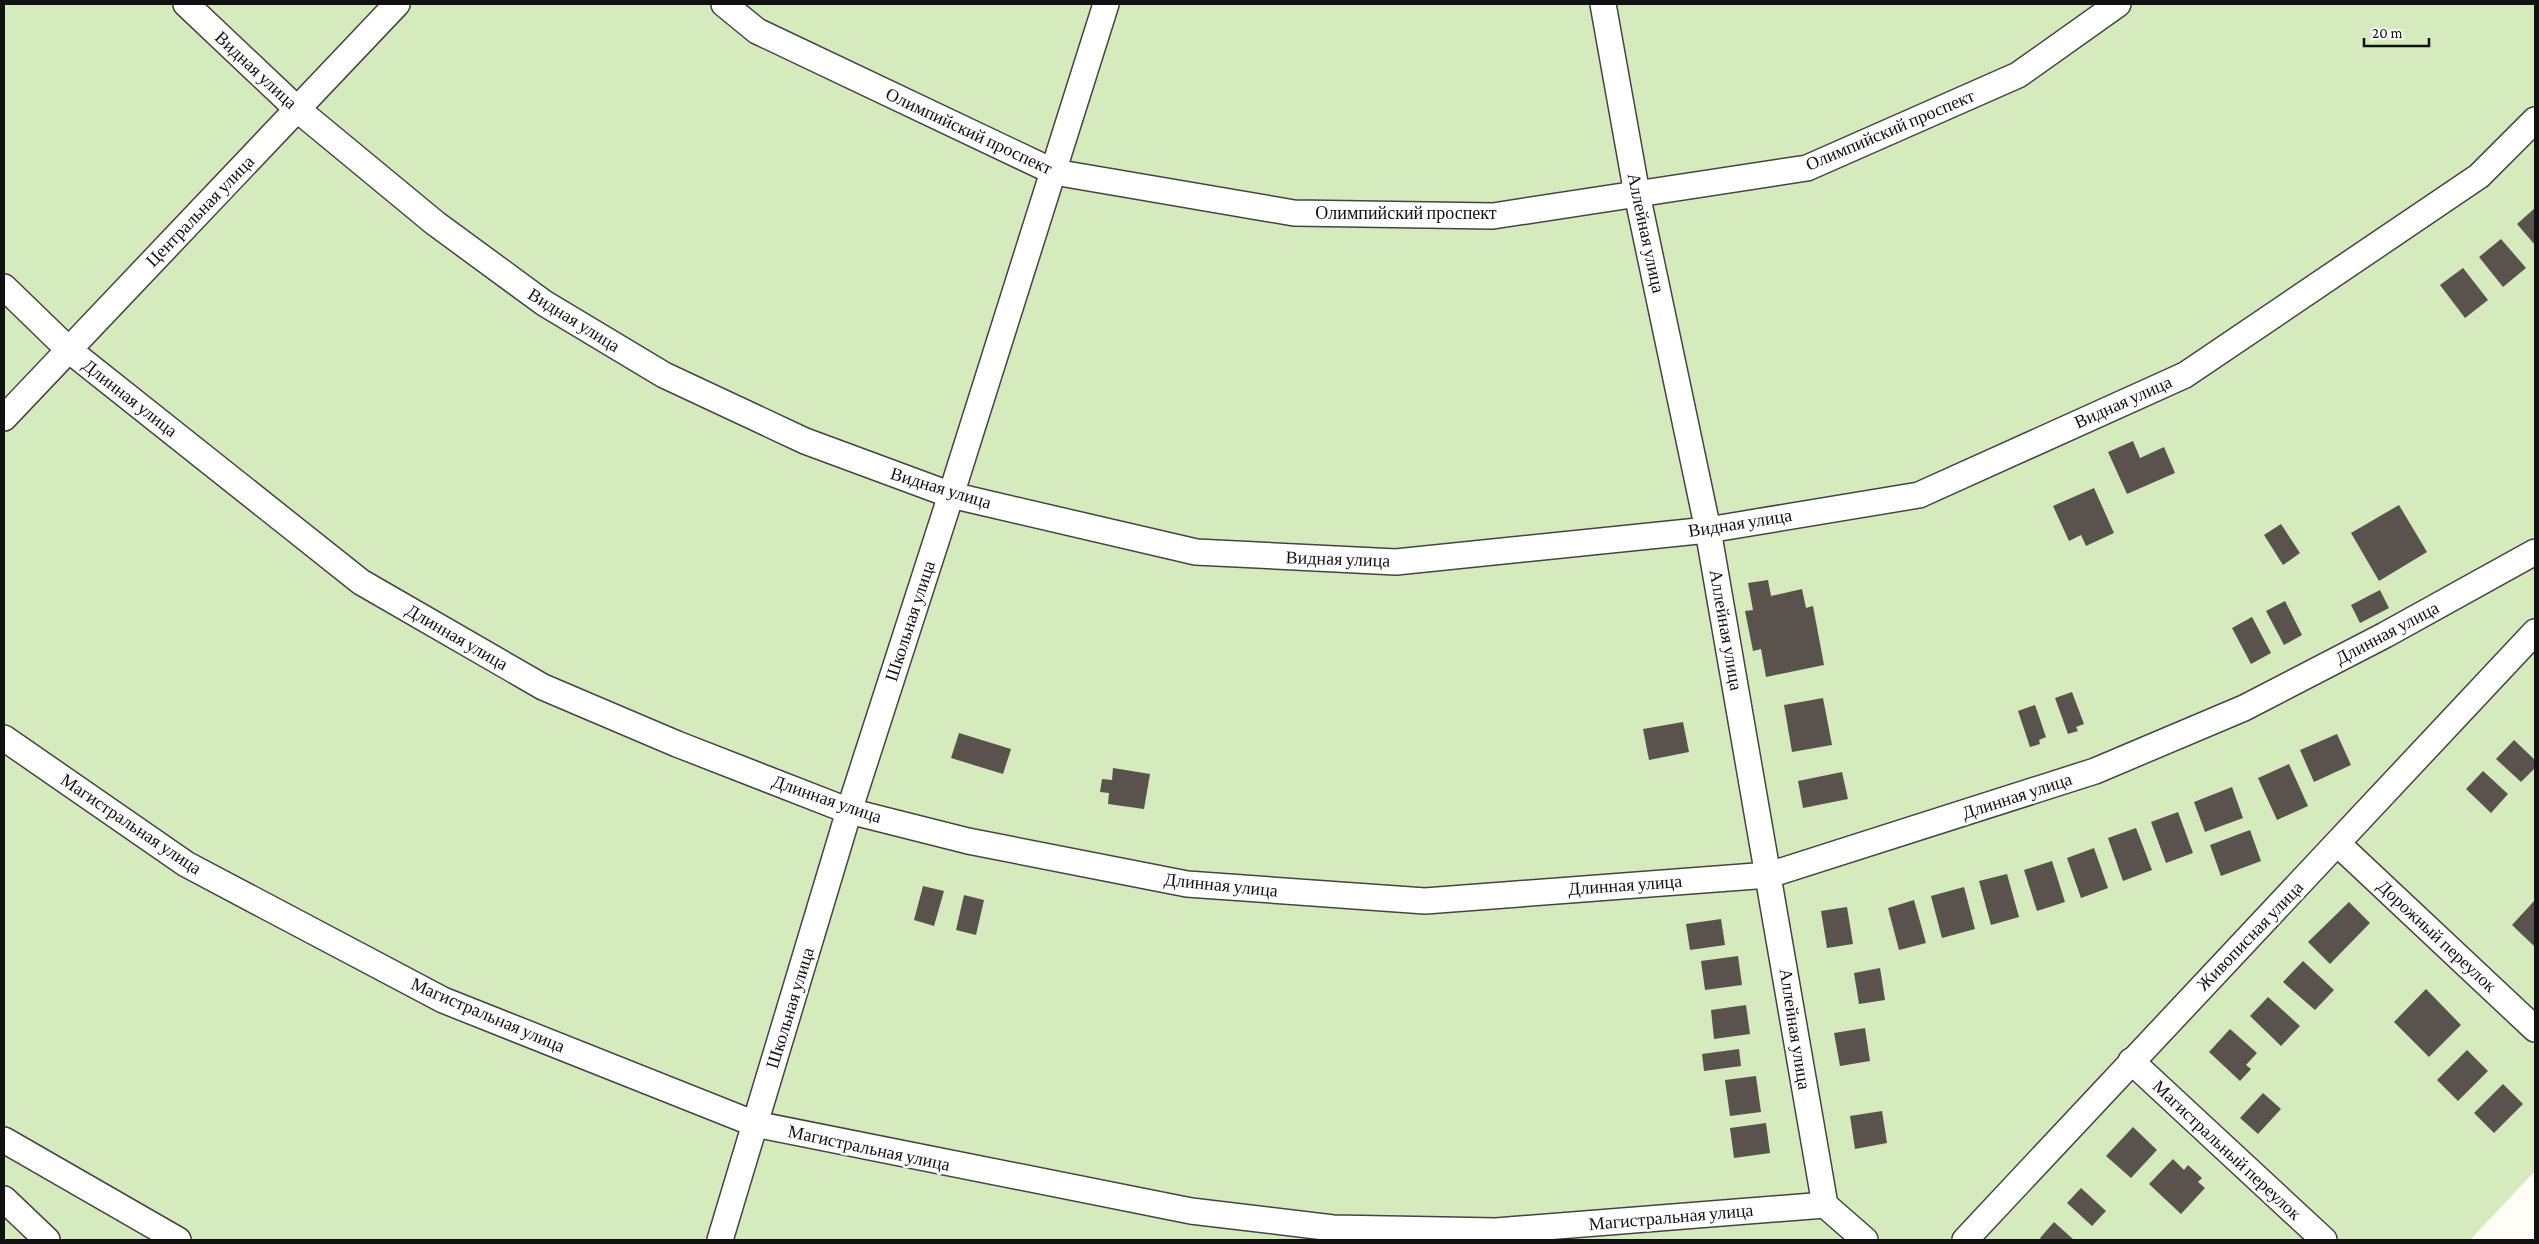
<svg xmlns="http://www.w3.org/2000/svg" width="2539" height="1244" viewBox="0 0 2539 1244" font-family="'Crimson Pro',serif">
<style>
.green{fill:#d5ebbd}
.building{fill:#5a524d}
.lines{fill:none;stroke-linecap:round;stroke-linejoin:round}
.street-casing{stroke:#444;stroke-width:28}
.street{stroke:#fff;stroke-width:25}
.labels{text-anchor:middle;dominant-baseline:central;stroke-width:5;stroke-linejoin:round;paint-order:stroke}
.street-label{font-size:18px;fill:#111;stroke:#fff}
</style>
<rect width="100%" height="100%" fill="#fffdf5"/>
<!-- green -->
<path class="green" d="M4 4H2535V1171L2470 1240H4Z"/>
<!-- building -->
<g class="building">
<path d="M2535 208V245L2517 224Z"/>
<path d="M2501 239 2526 268 2503 287 2479 257Z"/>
<path d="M2463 268 2488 300 2465 318 2440 285Z"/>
<path d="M2133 441 2140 458 2164 447 2175 473 2127 494 2108 452Z"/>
<path d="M2094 488 2114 533 2086 546 2081 535 2069 541 2053 506Z"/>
<path d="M2399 505 2427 552 2379 581 2351 533Z"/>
<path d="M2281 524 2300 553 2283 565 2264 535Z"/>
<path d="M1768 580 1771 596 1802 589 1806 608 1813 606 1824 665 1766 677 1761 649 1753 651 1745 611 1753 610 1748 583Z"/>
<path d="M2380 590 2389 608 2360 623 2351 605Z"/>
<path d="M2285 601 2302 635 2284 645 2266 611Z"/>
<path d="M2252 617 2271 653 2251 664 2232 628Z"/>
<path d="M2072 692 2084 724 2076 727 2078 731 2068 734 2055 698Z"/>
<path d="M1823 698 1832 745 1792 752 1784 705Z"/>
<path d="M2035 705 2046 737 2039 740 2040 744 2030 747 2018 711Z"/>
<path d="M1683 722 1689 752 1649 760 1643 729Z"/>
<path d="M959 733 1011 749 1003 774 951 758Z"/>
<path d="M2337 734 2351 765 2314 782 2300 750Z"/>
<path d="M2514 740 2535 760V768L2521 782 2496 759Z"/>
<path d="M2289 764 2308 806 2277 820 2258 778Z"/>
<path d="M1113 768 1150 774 1144 809 1108 804 1109 793 1100 792 1102 779 1112 780Z"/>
<path d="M2483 771 2508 794 2491 813 2466 789Z"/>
<path d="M1842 772 1848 799 1803 808 1798 781Z"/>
<path d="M2232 787 2243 818 2205 832 2194 802Z"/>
<path d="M2178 812 2193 853 2166 863 2151 822Z"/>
<path d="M2136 828 2152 870 2123 881 2108 838Z"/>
<path d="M2250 830 2261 861 2221 876 2210 845Z"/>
<path d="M2094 848 2108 888 2081 898 2067 858Z"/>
<path d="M2052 861 2065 902 2037 911 2024 870Z"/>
<path d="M2007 874 2019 917 1991 925 1979 881Z"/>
<path d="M923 886 944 891 934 926 914 920Z"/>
<path d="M1964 887 1975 929 1942 938 1931 896Z"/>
<path d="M964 895 984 900 976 935 956 930Z"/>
<path d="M1914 900 1926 943 1899 950 1888 908Z"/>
<path d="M2535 900V947L2512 925Z"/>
<path d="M2349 902 2370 923 2330 964 2308 942Z"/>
<path d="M1847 907 1853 944 1827 948 1821 911Z"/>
<path d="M1721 919 1725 945 1690 950 1686 924Z"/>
<path d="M1738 956 1742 985 1705 990 1701 961Z"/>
<path d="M2303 961 2334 990 2315 1010 2283 982Z"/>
<path d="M1880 968 1885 1000 1859 1004 1854 973Z"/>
<path d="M2426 989 2461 1025 2429 1057 2394 1022Z"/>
<path d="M2268 997 2300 1026 2281 1046 2250 1016Z"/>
<path d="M1746 1005 1750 1034 1714 1039 1711 1010Z"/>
<path d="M1865 1028 1870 1061 1840 1066 1834 1033Z"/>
<path d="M2230 1029 2257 1053 2246 1065 2251 1069 2240 1081 2209 1052Z"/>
<path d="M1739 1049 1741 1066 1704 1071 1702 1054Z"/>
<path d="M2467 1050 2488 1071 2458 1101 2437 1080Z"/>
<path d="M1756 1076 1761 1112 1730 1116 1725 1080Z"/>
<path d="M2503 1084 2523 1104 2494 1133 2474 1113Z"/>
<path d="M2263 1093 2281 1109 2258 1134 2240 1118Z"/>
<path d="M1882 1111 1887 1143 1855 1149 1850 1116Z"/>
<path d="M1766 1123 1770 1153 1734 1158 1730 1128Z"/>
<path d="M2133 1127 2157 1150 2131 1178 2106 1156Z"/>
<path d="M2173 1159 2184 1170 2188 1165 2202 1178 2198 1182 2205 1188 2181 1214 2149 1184Z"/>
<path d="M2081 1188 2106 1211 2092 1226 2067 1203Z"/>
<path d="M2054 1222 2074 1240H2042L2040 1238Z"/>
</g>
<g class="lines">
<defs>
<g id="street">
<path d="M186 4 297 109 435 223 544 303 664 375 805 441 951 495 1196 552 1396 562 1708 530 1919 495 2185 375 2479 176 2535 120"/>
<path d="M724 4 757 31 1054 172 1294 213 1493 216 1807 168 2018 75 2118 4"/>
<path d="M1603 4 1637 194 1708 530 1825 1205 1865 1240"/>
<path d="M4 287 69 350 361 582 543 687 677 744 849 811 968 841 1187 884 1425 901 1769 875 2095 771 2244 708 2385 635 2535 552"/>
<path d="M4 418 397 4"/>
<path d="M4 738 186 864 443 1000 755 1124 1191 1211 1333 1228 1496 1231 1825 1205"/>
<path d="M2338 844 2535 1029"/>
<path d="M2131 1061 2324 1240"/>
<path d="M4 1140 178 1240"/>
<path d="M4 1199 47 1240"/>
<path d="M720 1240 849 811 951 495 1106 4"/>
<path d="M1965 1240 2535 632"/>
</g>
</defs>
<!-- street casing -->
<use href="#street" class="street-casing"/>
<!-- street -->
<use href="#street" class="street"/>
</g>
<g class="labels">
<!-- street labels -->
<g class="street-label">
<text transform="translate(256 70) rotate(43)">Видная улица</text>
<text transform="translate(1890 130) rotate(-23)">Олимпийский проспект</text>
<text transform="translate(969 131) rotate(25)">Олимпийский проспект</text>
<text transform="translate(200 211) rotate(-46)">Центральная улица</text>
<text x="1406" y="213">Олимпийский проспект</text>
<text transform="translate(1646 233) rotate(78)">Аллейная улица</text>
<text transform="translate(574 320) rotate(32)">Видная улица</text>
<text transform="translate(130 398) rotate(38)">Длинная улица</text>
<text transform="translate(2123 402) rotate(-24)">Видная улица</text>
<text transform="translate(941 488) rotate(17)">Видная улица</text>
<text transform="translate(1740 523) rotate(-9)">Видная улица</text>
<text transform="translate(1338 559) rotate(2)">Видная улица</text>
<text transform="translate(910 621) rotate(-72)">Школьная улица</text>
<text transform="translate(1726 630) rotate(80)">Аллейная улица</text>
<text transform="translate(2387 633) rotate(-28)">Длинная улица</text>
<text transform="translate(457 637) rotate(30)">Длинная улица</text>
<text transform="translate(2017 796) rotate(-18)">Длинная улица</text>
<text transform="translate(827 799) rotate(19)">Длинная улица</text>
<text transform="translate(131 824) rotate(34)">Магистральная улица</text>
<text transform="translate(1221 885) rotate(6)">Длинная улица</text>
<text transform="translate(1625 885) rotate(-4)">Длинная улица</text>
<text transform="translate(2250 936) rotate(-46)">Живописная улица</text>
<text transform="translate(2437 936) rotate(43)">Дорожный переулок</text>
<text transform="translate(790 1008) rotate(-73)">Школьная улица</text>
<text transform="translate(488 1015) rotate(23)">Магистральная улица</text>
<text transform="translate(1795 1029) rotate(81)">Аллейная улица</text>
<text transform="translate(869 1148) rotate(12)">Магистральная улица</text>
<text transform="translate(2227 1150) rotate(43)">Магистральный переулок</text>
<text transform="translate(1671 1217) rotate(-5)">Магистральная улица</text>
</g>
</g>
<!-- border -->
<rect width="2539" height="1244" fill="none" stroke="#111111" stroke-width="10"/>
<!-- scale -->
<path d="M2364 38v8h65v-8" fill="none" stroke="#111111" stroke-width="2.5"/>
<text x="2372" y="38" font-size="15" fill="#111111" stroke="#ffffff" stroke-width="4" paint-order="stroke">20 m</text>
</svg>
